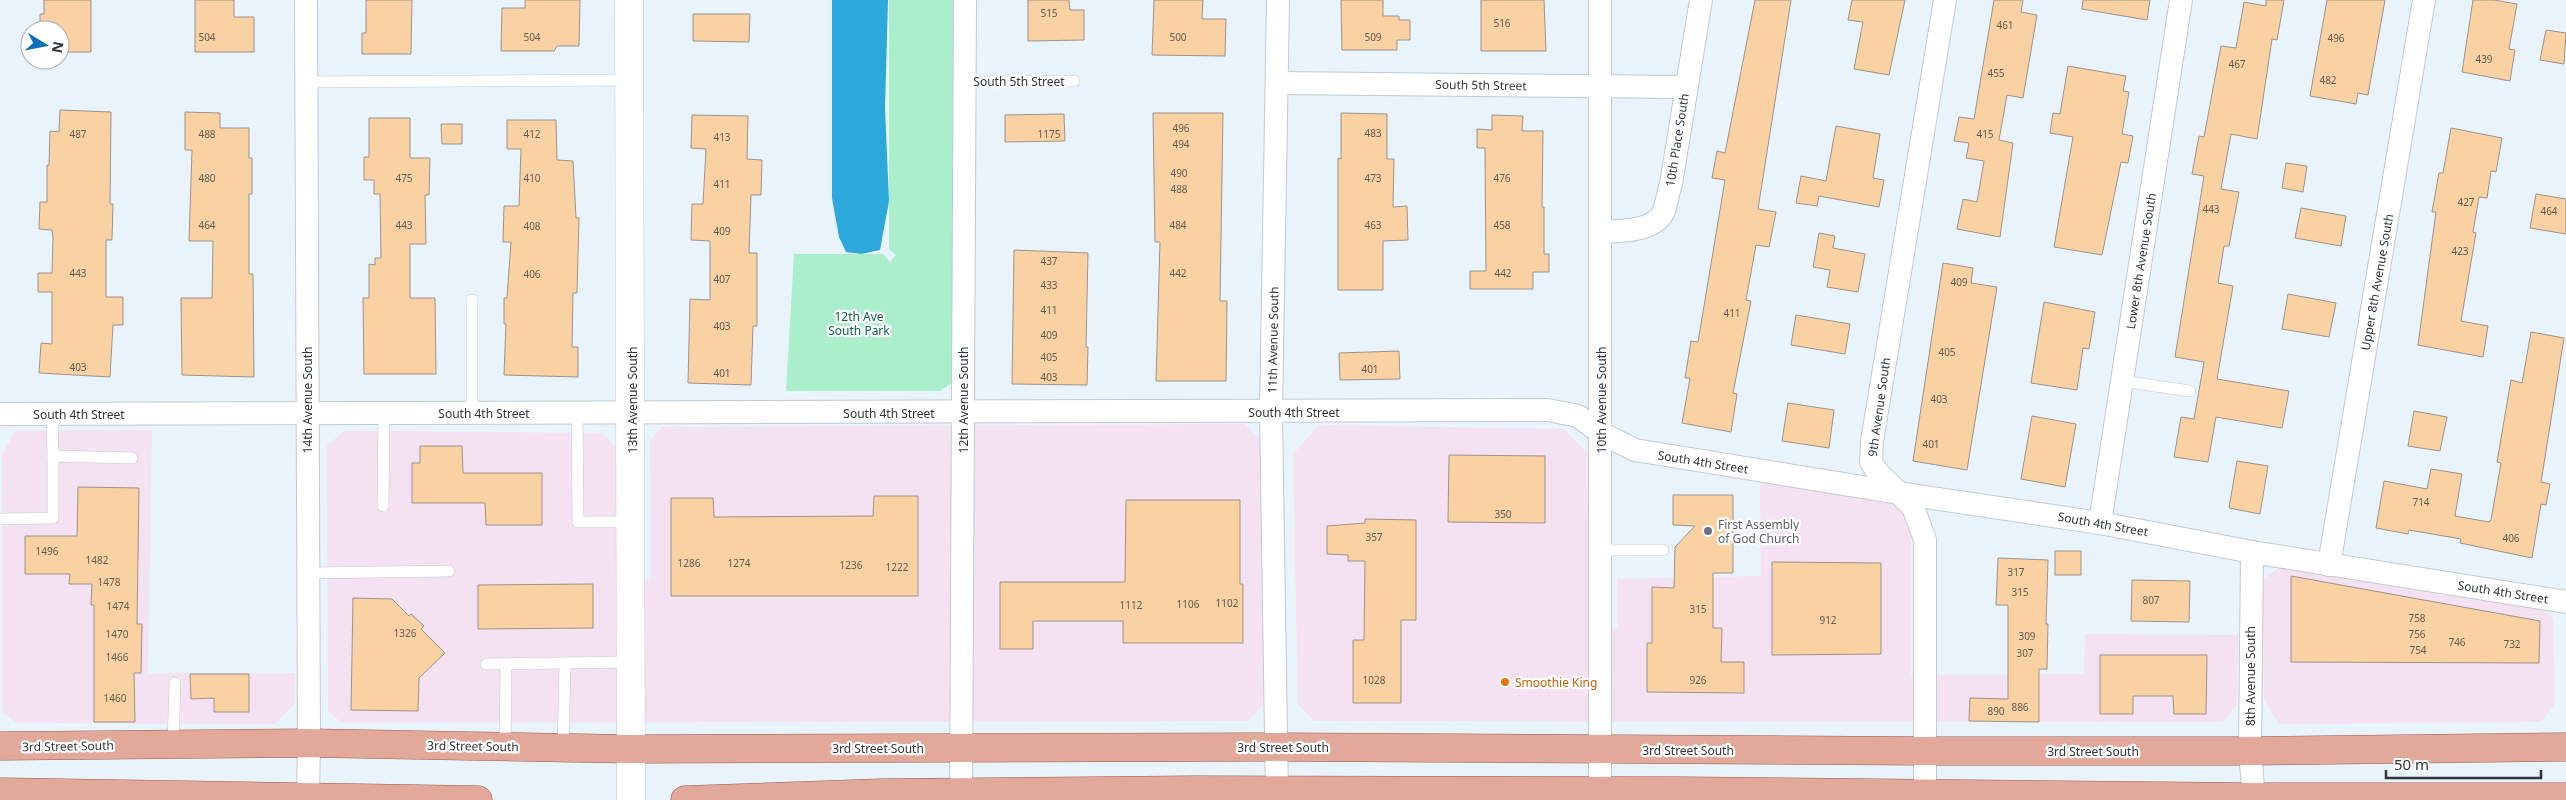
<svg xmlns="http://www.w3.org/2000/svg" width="2566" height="800" viewBox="0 0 2566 800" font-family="'Noto Sans',sans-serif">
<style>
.commercial{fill:#f4e1f1}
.green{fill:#aaeecb}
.water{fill:#2ca8da}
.building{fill:#fad1a3;stroke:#9c938a}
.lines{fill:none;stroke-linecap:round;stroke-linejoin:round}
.service-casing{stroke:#c1cad3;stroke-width:12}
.minor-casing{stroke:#c1cad3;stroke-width:24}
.tertiary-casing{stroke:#c1cad3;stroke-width:29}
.primary-casing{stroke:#975b4c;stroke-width:29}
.service{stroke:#fff;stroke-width:11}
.minor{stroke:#fff;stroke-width:22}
.tertiary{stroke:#fff;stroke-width:28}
.primary{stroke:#e2a99a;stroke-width:28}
.worship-dot{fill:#6b7280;stroke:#fff;stroke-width:2}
.food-dot{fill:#e8710a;stroke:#fff;stroke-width:2}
.labels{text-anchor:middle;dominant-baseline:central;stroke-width:4.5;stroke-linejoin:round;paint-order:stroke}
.number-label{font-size:10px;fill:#625b53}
.street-label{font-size:12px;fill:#303438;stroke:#fff}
.park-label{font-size:12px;fill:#0c6343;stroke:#fff}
.worship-label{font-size:12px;fill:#5b616d;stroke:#fff;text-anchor:start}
.food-label{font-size:12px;fill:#c56008;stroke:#fff;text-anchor:start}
</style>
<rect width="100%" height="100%" fill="#e9f3fc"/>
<!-- commercial -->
<g class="commercial">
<path d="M1245 424 1262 441 1264 704 1248 721 342 723 328 711 327 445 345 431 602 433 616 447 618 580 651 579 650 441 662 427Z"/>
<path d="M1319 425 1564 429 1587 452 1589 628H1618L1617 579 1761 576 1760 481 1892 504 1911 521V675L2084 674 2085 634 2238 635 2237 705 2223 722 1314 721 1298 705 1293 454Z"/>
<path d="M152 430 148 673H295L294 705 275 724 16 723 3 712 2 455 15 431Z"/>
<path d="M2283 565 2540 605 2553 619 2555 704 2541 722 2279 724 2264 700 2263 579Z"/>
</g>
<!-- green -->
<path class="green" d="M889 0H959L958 379 940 391H786L794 254H883L890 262 896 255 889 249Z"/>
<!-- water -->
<path class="water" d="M832 0H888L885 108 889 201 880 250 861 254 846 252 839 237 832 198Z"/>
<!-- building -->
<g class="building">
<path d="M44 0H91V52H60V30H40V14H44Z"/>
<path d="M195 0H234V17H254V52H195Z"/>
<path d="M366 0H412L411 54H362V33H366Z"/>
<path d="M525 0H580L579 46H557L554 51H501L502 8H525Z"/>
<path d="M1028 0H1069L1070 10H1084V40L1028 41Z"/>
<path d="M1154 0H1203L1202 19H1226L1225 56 1152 55Z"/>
<path d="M1341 0H1383V16H1399V20H1410V40H1397V50H1342Z"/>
<path d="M1481 0H1544L1546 51H1481Z"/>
<path d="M1755 0H1791L1758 209 1776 212 1769 247 1756 245 1746 300 1751 301 1733 393 1737 394 1731 432 1682 423 1690 378H1685L1691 341 1698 342 1725 180 1712 178 1717 151 1725 153Z"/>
<path d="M1852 0H1905L1889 75 1854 69 1863 22 1848 20Z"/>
<path d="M1994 0H2023L2021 12 2037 15 2023 98 2007 95 1999 140 2013 143 2000 237 1957 229 1963 199 1977 202 1984 161 1966 158 1969 143 1954 141 1959 117 1974 119Z"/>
<path d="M2083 0H2150L2147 20 2082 9Z"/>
<path d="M2266 0H2284L2277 40 2272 39 2257 139 2231 134 2221 189 2239 192 2229 246H2224L2218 283 2233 286 2217 379 2289 391 2282 428 2216 417 2208 462 2174 457 2181 417 2194 419 2204 362 2175 357 2204 176 2192 174 2199 136 2204 137 2221 46 2236 48 2244 2 2266 6Z"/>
<path d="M2327 0H2385L2368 95 2358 93 2356 104 2310 96Z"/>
<path d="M2473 0H2494L2517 4 2509 49 2515 50 2510 81 2462 72Z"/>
<path d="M693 14H750L749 42 693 41Z"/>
<path d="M2546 30 2566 33 2564 64 2540 60Z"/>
<path d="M2068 66 2126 76 2123 91 2129 92 2122 134 2133 136 2128 163 2121 162 2102 255 2054 247 2073 137 2050 133 2053 113 2060 114Z"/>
<path d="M60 110 111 112 110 204H113L112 240H106V297H123V325H113L110 377 39 373 41 343 52 344V292H38V273H52L53 239 52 230 39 229 40 202H47V165H49L50 131 59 132Z"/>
<path d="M185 112 220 113V128H249V158H252V194H249V274H253L254 377 182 375 181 298H212L213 241H189L192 150H185Z"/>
<path d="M1153 113H1223L1220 301H1227L1226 381H1156L1160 242H1155Z"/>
<path d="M1341 113 1387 114V159H1394L1393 207 1407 206 1408 240 1383 241V290H1338V158L1341 159Z"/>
<path d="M1064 114 1065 141 1005 142V115Z"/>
<path d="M692 115 748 116 747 159 762 160 761 195H751L749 253H757V326H753L751 385 688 383 690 299 710 300V241L691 240 692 204H703L706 149 691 148Z"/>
<path d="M1492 115 1523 116 1522 131H1543L1542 207H1544V254H1549V272H1533V289H1470V271H1486L1485 148H1477V129L1492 130Z"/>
<path d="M369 118H410V158H430L429 195H425L426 244H410V298H435L436 374H364L363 298H369V264L375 265V258H381L380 194H374V180H364V157H369Z"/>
<path d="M507 120H556L557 160 573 161 576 218H579L577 293H573L572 347H578V377L504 375 506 324H504V298H507L511 242H503L504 206H519L521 149H507Z"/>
<path d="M441 124H462V144H442Z"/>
<path d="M1836 126 1880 134 1873 178 1884 180 1879 207 1819 196 1817 206 1796 203 1801 176 1826 181Z"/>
<path d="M2451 128 2502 138 2496 172 2491 171 2487 198 2479 197 2473 232 2476 233 2461 321 2488 326 2483 357 2418 345 2436 212H2432L2439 173H2443Z"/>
<path d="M2286 163 2307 166 2303 192 2282 188Z"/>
<path d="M2536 194 2566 199V234L2530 228Z"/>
<path d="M2301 208 2346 216 2341 246 2295 238Z"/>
<path d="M1819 233 1835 236 1833 248 1865 254 1858 292 1827 287 1830 270 1813 267Z"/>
<path d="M1014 250 1088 253 1086 347H1088L1087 385 1012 384Z"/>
<path d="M1943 263 1973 268 1971 283 1997 287 1967 470 1913 461Z"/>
<path d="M2288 294 2336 303 2329 337 2282 329Z"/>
<path d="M2044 302 2095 312 2089 349 2083 348 2077 390 2031 383Z"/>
<path d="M1796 315 1850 324 1845 354 1791 345Z"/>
<path d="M2531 332 2564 338 2541 482 2550 484 2546 505 2541 504 2532 558 2460 543 2461 539 2409 530 2408 534 2376 528 2384 481 2427 489 2431 469 2462 474 2455 516 2489 522 2491 520 2501 463 2497 462 2511 380 2522 383Z"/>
<path d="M1399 351 1400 379 1340 380 1339 353Z"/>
<path d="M1788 403 1834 410 1829 448 1782 441Z"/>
<path d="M2414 411 2447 417 2440 451 2408 446Z"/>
<path d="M2032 416 2076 424 2065 487 2021 479Z"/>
<path d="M420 446H462L463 473H542V525H486L485 503H412V463H420Z"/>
<path d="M1449 455 1545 456V523L1448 522Z"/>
<path d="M2237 461 2268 466 2260 514 2229 508Z"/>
<path d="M78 487 139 488 137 624H142L141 673H134L135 722H94V605H91L92 584H69L70 574H25V536H77Z"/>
<path d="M1673 495H1733V573H1713V628H1722L1721 662H1744V693L1647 692V643H1652V587L1674 588 1675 547 1695 526 1673 525Z"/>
<path d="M874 496H918V596H671V498H713L714 517 873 516Z"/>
<path d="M1126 500H1240V584H1243V643H1123V621H1033V649H1000V582H1125Z"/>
<path d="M1365 519 1416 520V620H1401V703H1353V640H1364L1365 561H1348V555L1327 554V526L1365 523Z"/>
<rect x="2055" y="551" width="26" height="24"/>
<path d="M1998 558 2048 560 2046 624H2048L2047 669H2039V722L1969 721 1970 698 2008 699V605H1996Z"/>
<path d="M1772 562 1881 563V654L1772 655Z"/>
<path d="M2291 576 2540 621 2539 663 2291 662Z"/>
<path d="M2132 580 2190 581 2189 622 2131 621Z"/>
<path d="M593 584V628L478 629V585Z"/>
<path d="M353 598 392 599 409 616 411 614 424 626 421 629 445 653 419 678 418 711 351 710Z"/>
<path d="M2100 655H2207L2206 714H2174L2173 696H2133V714H2100Z"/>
<path d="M190 674H249V712H214V698L191 699Z"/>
</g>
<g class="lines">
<defs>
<g id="service">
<path d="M307 82 630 80"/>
<path d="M964 82 1074 81"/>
<path d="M472 300V413"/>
<path d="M2122 381 2190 391"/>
<path d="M577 413 578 522H632"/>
<path d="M52 414 53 456"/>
<path d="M383 506 384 414"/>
<path d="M0 519 53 518V456L132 458"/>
<path d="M1601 550H1663"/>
<path d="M308 573 449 571"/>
<path d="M486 664 632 662"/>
<path d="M173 744 175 683"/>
<path d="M505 747 506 664"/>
<path d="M563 748 565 663"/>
</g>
<g id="minor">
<path d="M306 0 309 743 308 800"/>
<path d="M1600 0V800"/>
<path d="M1277 83 1685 87"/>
<path d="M1600 232C1620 231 1655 232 1664 211 1667 202 1668 192 1671 184L1701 0"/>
<path d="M0 414 1548 410 1578 416 1601 433 1635 450 1899 493 2100 523 2252 552 2566 602"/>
<path d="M2100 523 2181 0"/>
<path d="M2252 552 2250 751 2254 800"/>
<path d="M2329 565 2424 0"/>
<path d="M961 800 965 0"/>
<path d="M1277 800 1271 412 1278 0"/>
<path d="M1925 800V540L1913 507 1878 473 1871 462 1872 441 1945 0"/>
</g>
<path id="tertiary" d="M629 0 631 800"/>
<g id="primary">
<path d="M0 746 309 743 631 749 1277 747 1924 751H2250L2566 747"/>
<path d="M0 792 478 800"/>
<path d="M685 800 882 793 1195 790 1679 791 2254 797H2566"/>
</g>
</defs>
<!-- service casing -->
<use href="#service" class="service-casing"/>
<!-- minor casing -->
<use href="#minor" class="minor-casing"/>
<!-- tertiary casing -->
<use href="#tertiary" class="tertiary-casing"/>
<!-- primary casing -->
<use href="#primary" class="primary-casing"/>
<!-- service -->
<use href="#service" class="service"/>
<!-- minor -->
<use href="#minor" class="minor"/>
<!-- tertiary -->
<use href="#tertiary" class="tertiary"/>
<!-- primary -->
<use href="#primary" class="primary"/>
</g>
<!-- markers -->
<circle class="worship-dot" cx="1708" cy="531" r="5"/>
<circle class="food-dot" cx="1505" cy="682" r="5"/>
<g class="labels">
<!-- number labels -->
<g class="number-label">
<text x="1049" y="13">515</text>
<text x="1502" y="23">516</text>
<text x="2005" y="25">461</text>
<text x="207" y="37">504</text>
<text x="532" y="37">504</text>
<text x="1178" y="37">500</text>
<text x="1373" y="37">509</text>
<text x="2336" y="38">496</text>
<text x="2484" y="59">439</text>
<text x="2237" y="64">467</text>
<text x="1996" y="73">455</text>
<text x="2328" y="80">482</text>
<text x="1181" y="128">496</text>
<text x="1373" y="133">483</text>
<text x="78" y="134">487</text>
<text x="207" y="134">488</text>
<text x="532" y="134">412</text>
<text x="1049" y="134">1175</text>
<text x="1985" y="134">415</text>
<text x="722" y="137">413</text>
<text x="1181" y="144">494</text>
<text x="1179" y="173">490</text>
<text x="207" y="178">480</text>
<text x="404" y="178">475</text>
<text x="532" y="178">410</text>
<text x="1373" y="178">473</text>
<text x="1502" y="178">476</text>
<text x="722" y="184">411</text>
<text x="1179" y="189">488</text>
<text x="2466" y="202">427</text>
<text x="2211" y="209">443</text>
<text x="2549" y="211">464</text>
<text x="207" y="225">464</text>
<text x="404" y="225">443</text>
<text x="1178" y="225">484</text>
<text x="1373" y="225">463</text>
<text x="1502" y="225">458</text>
<text x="532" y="226">408</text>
<text x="722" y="231">409</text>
<text x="2460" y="251">423</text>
<text x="1049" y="261">437</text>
<text x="78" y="273">443</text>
<text x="1178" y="273">442</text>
<text x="1503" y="273">442</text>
<text x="532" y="274">406</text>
<text x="722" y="279">407</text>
<text x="1959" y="282">409</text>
<text x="1049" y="285">433</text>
<text x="1049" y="310">411</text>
<text x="1732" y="313">411</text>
<text x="722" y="326">403</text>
<text x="1049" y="335">409</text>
<text x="1947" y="352">405</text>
<text x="1049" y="357">405</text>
<text x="78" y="367">403</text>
<text x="1370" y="369">401</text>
<text x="722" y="373">401</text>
<text x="1049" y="377">403</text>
<text x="1939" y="399">403</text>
<text x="1931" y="444">401</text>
<text x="2421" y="502">714</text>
<text x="1503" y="514">350</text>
<text x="1374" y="537">357</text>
<text x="2511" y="538">406</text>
<text x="47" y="551">1496</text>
<text x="97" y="560">1482</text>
<text x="689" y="563">1286</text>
<text x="739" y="563">1274</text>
<text x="851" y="565">1236</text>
<text x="897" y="567">1222</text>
<text x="2016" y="572">317</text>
<text x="109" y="582">1478</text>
<text x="2020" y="592">315</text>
<text x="2151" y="600">807</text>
<text x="1227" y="603">1102</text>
<text x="1188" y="604">1106</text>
<text x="1131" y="605">1112</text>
<text x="118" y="606">1474</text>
<text x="1698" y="609">315</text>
<text x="2417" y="618">758</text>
<text x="1828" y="620">912</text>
<text x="405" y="633">1326</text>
<text x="117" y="634">1470</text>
<text x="2417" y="634">756</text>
<text x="2027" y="636">309</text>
<text x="2457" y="642">746</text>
<text x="2512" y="644">732</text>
<text x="2418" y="650">754</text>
<text x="2025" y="653">307</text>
<text x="117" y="657">1466</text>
<text x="1374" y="680">1028</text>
<text x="1698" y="680">926</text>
<text x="115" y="698">1460</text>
<text x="2020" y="707">886</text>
<text x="1996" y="711">890</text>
</g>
<!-- street labels -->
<g class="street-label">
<text x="1019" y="81">South 5th Street</text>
<text transform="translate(1481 85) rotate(1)">South 5th Street</text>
<text transform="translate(1677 140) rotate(-81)">10th Place South</text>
<text transform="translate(2141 261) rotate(-81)">Lower 8th Avenue South</text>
<text transform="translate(2377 282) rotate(-80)">Upper 8th Avenue South</text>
<text transform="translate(1273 340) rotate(-89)">11th Avenue South</text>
<text transform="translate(307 400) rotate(-90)">14th Avenue South</text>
<text transform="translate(632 400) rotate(-90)">13th Avenue South</text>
<text transform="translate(963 400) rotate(-90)">12th Avenue South</text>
<text transform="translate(1601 400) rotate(-90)">10th Avenue South</text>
<text transform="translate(1879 407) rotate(-82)">9th Avenue South</text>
<text x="1294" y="412">South 4th Street</text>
<text x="484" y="413">South 4th Street</text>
<text x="889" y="413">South 4th Street</text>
<text x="79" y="414">South 4th Street</text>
<text transform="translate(1703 462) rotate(9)">South 4th Street</text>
<text transform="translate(2103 524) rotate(10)">South 4th Street</text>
<text transform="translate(2503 592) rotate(9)">South 4th Street</text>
<text transform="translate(2250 676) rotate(-90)">8th Avenue South</text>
<text transform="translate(68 746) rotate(-1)">3rd Street South</text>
<text transform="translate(473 746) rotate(1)">3rd Street South</text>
<text x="1283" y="747">3rd Street South</text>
<text x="878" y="748">3rd Street South</text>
<text x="1688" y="750">3rd Street South</text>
<text x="2093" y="751">3rd Street South</text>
</g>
<!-- park labels -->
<g class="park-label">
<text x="859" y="316">12th Ave<tspan x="859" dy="14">South Park</tspan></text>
</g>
<!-- worship labels -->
<g class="worship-label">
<text x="1718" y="524">First Assembly<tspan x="1718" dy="14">of God Church</tspan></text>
</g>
<!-- food labels -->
<g class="food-label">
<text x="1515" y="682">Smoothie King</text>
</g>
</g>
<!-- north arrow -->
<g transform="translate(45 45) rotate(100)"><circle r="24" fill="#ffffff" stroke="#acaeaf"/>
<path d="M0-4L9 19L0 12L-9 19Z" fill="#0770bc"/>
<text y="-8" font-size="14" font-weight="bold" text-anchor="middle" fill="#303438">N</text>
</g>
<!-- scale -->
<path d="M2386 770v8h155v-8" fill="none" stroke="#303438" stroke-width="2.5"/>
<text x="2394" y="770" font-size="15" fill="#303438" stroke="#ffffff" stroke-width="4" paint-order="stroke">50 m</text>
</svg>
